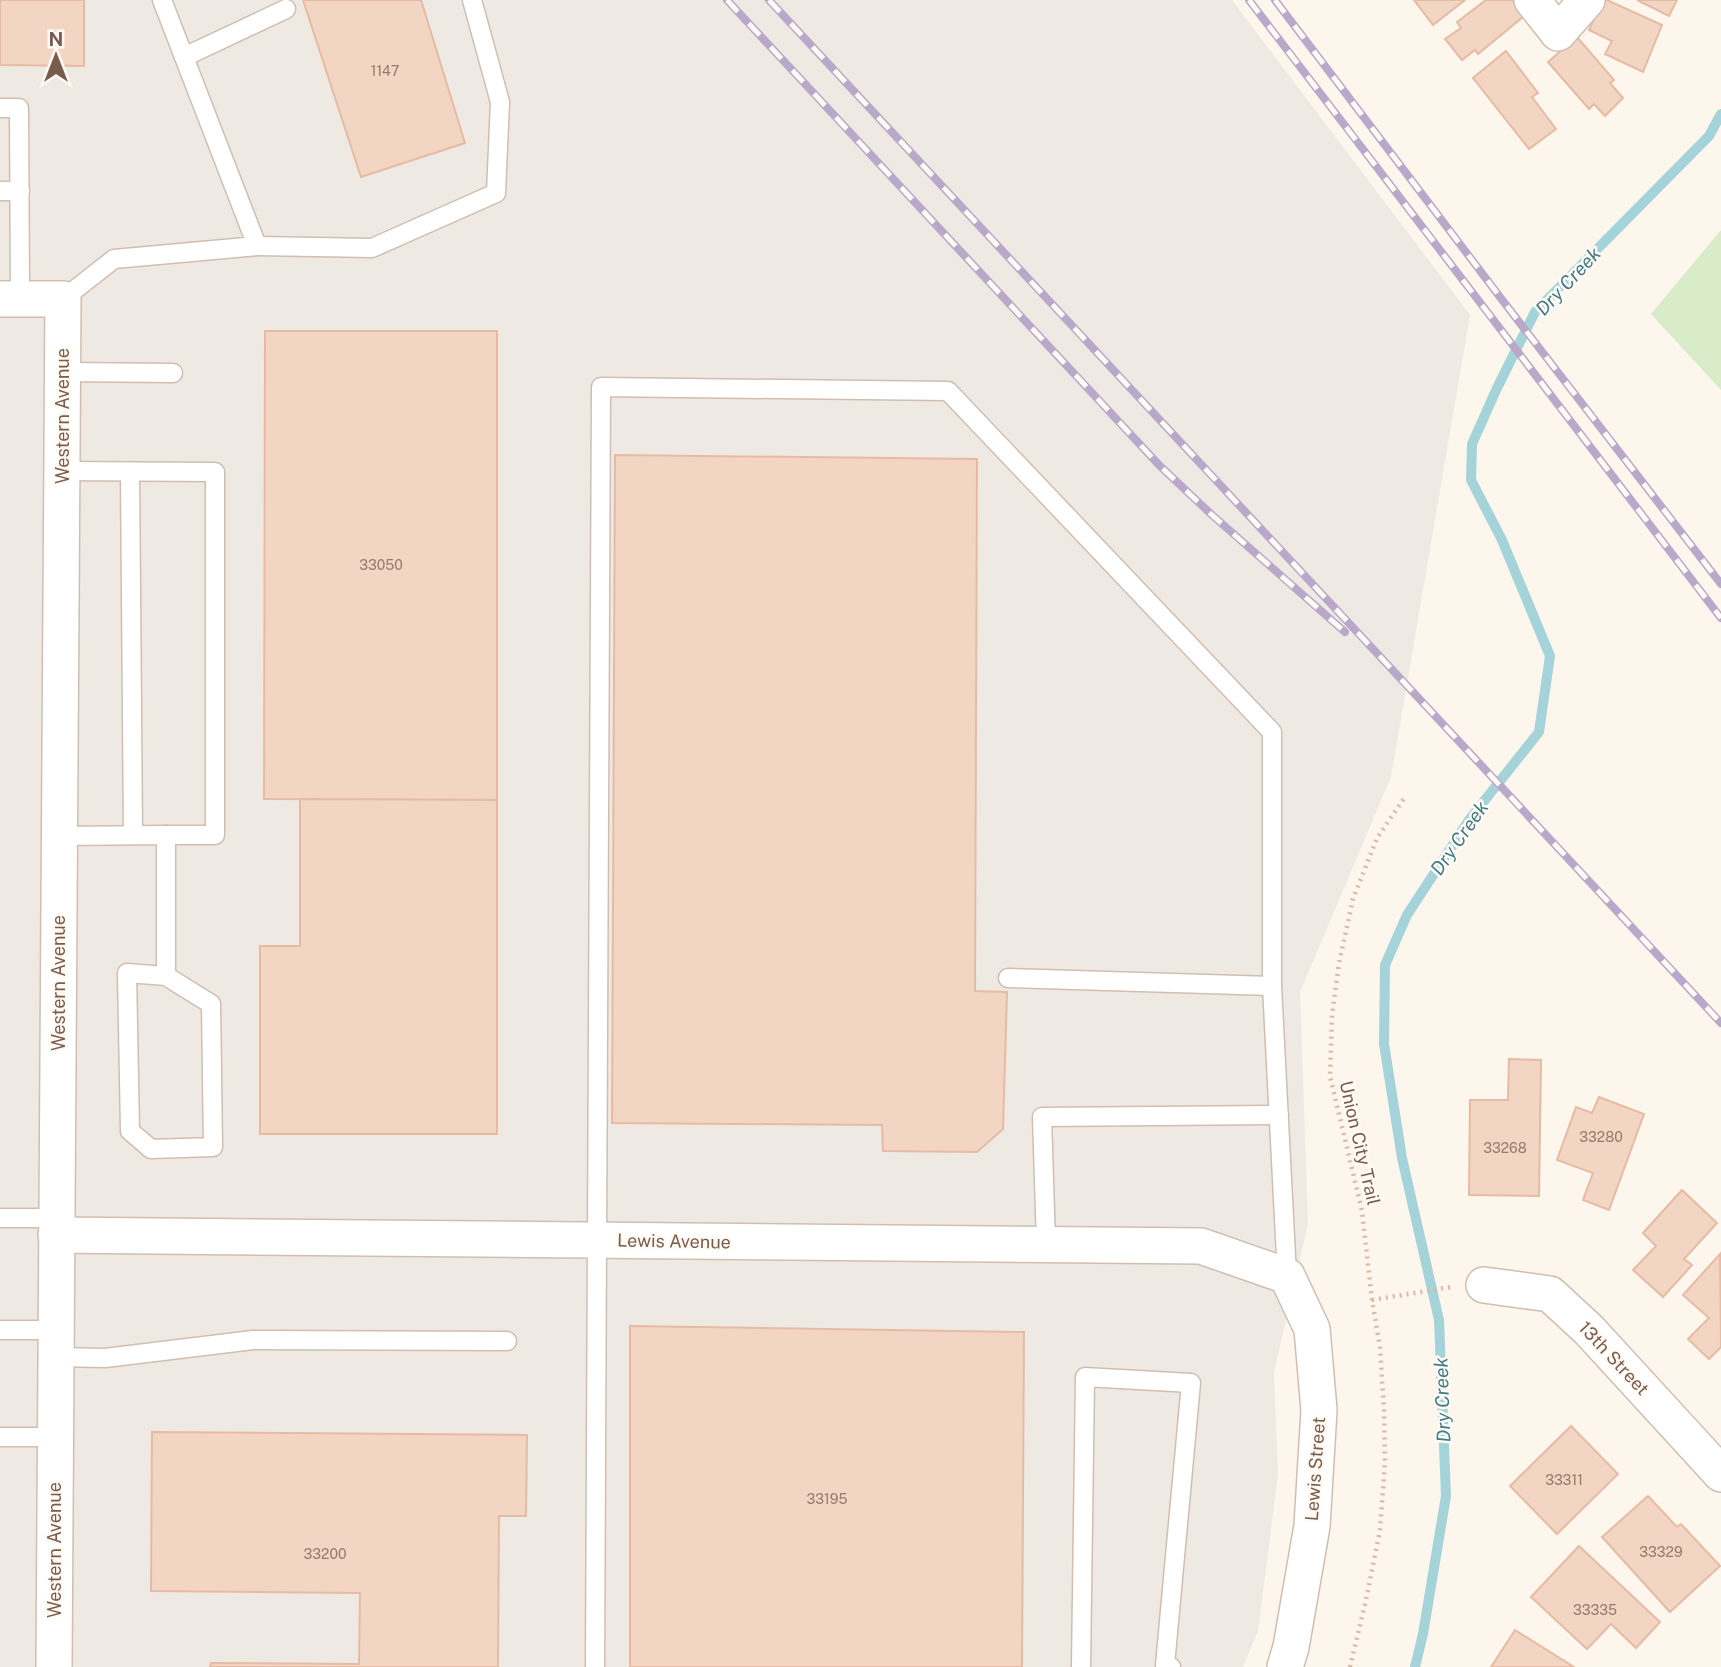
<svg xmlns="http://www.w3.org/2000/svg" width="1721" height="1667" viewBox="0 0 1721 1667" font-family="'Public Sans',sans-serif">
<style>
.industrial{fill:#efe9e4}
.green{fill:#d8ecc9}
.lines{fill:none;stroke-linecap:round;stroke-linejoin:round}
.stream{stroke:#a5d3da;stroke-width:10}
.building{fill:#f3d5c3;stroke:#e6bba3;stroke-width:2}
.lane-casing{stroke:#d1beb0;stroke-width:21}
.street-casing{stroke:#d1beb0;stroke-width:38}
.path{stroke:#d9b8a5;stroke-width:4.5;stroke-dasharray:2 5;stroke-linecap:butt}
.lane{stroke:#fff;stroke-width:18}
.street{stroke:#fff;stroke-width:35}
.rail-casing{stroke:#b9a8c9;stroke-width:8}
.rail{stroke:#fffaf3;stroke-width:5;stroke-dasharray:16;stroke-linecap:butt}
.labels{text-anchor:middle;dominant-baseline:central;stroke-width:5;stroke-linejoin:round;paint-order:stroke}
.number-label{font-size:14px;fill:#987a6a}
.street-label{font-size:18px;fill:#7a5c4d;stroke:#fffaf3}
.water-label{font-size:19px;font-style:italic;fill:#437c86;stroke:#fffaf3}
</style>
<rect width="100%" height="100%" fill="#fdf6ec"/>
<!-- industrial -->
<path class="industrial" d="M0 0H1232L1470 315 1391 777 1300 992 1308 1223 1274 1373 1278 1475 1258 1631 1243 1667H0Z"/>
<!-- green -->
<path class="green" d="M1721 230V390L1651 314Z"/>
<g class="lines">
<!-- stream -->
<path class="stream" d="M1415 1667 1423 1634 1446 1496 1439 1320 1402 1158 1384 1044 1385 965 1407 915 1469 820 1539 732 1550 656 1502 540 1471 480 1472 444 1497 388 1535 312 1709 136 1721 114"/>
</g>
<!-- building -->
<g class="building">
<path d="M0 0H84V66L0 65Z"/>
<path d="M303 0H421L465 143 361 177Z"/>
<path d="M1414 0H1465L1433 25Z"/>
<path d="M1486 0H1512L1524 16 1478 54 1475 50 1462 60 1445 39 1461 28 1457 22Z"/>
<path d="M1603 0H1607L1662 25 1643 72 1605 54 1612 41 1589 30Z"/>
<path d="M1637 0H1677L1669 16Z"/>
<path d="M1577 37 1614 80 1610 83 1623 98 1605 116 1594 104 1589 109 1548 62Z"/>
<path d="M1506 51 1538 93 1532 97 1556 129 1529 149 1473 78Z"/>
<path d="M265 331H497V800L264 799Z"/>
<path d="M615 455 977 459 975 991 1007 992 1003 1129 977 1152 883 1151 882 1125 612 1123Z"/>
<path d="M300 799 497 800V1134H260V946H300Z"/>
<path d="M1509 1059 1541 1060 1539 1196 1469 1195 1470 1100H1508Z"/>
<path d="M1599 1097 1644 1114 1609 1210 1583 1200 1593 1173 1557 1160 1576 1107 1592 1113Z"/>
<path d="M1682 1190 1717 1223 1684 1259 1692 1265 1663 1297 1633 1270 1656 1246 1643 1233Z"/>
<path d="M1720 1254 1721 1347 1709 1359 1688 1339 1709 1318 1683 1295Z"/>
<path d="M630 1326 1024 1332 1022 1667H630Z"/>
<path d="M1571 1426 1618 1474 1557 1534 1510 1486Z"/>
<path d="M152 1432 527 1435 526 1516H499L498 1667H210L211 1663 359 1664 360 1593 151 1591Z"/>
<path d="M1648 1496 1677 1527 1681 1524 1720 1566 1670 1612 1602 1537Z"/>
<path d="M1579 1546 1660 1622 1636 1648 1611 1624 1587 1649 1531 1597Z"/>
<path d="M1515 1630 1574 1667H1491Z"/>
</g>
<g class="lines">
<defs>
<g id="lane">
<path d="M184 57 286 9"/>
<path d="M0 108H19L20 299"/>
<path d="M0 191H20"/>
<path d="M257 246 372 248 496 193 500 102 472 0"/>
<path d="M63 299 114 259 257 246 162 0"/>
<path d="M63 372 173 373"/>
<path d="M62 471 215 472V835H166"/>
<path d="M130 472 133 835"/>
<path d="M59 836 166 835V976L211 1004 213 1147 151 1149 130 1131 127 973 166 976"/>
<path d="M1008 978 1272 986"/>
<path d="M0 1218H56"/>
<path d="M1046 1244 1042 1117 1279 1115"/>
<path d="M0 1330H56"/>
<path d="M56 1357 105 1358 253 1340 507 1341"/>
<path d="M0 1437H55"/>
<path d="M595 1667 601 387 948 391 1272 732V986L1287 1276"/>
<path d="M1081 1667 1085 1377 1191 1383 1165 1665 1171 1667"/>
</g>
<g id="street">
<path d="M1532 0 1558 33 1587 0"/>
<path d="M0 299H63L54 1667"/>
<path d="M56 1235 1201 1246 1287 1276 1312 1329 1319 1410 1312 1526 1291 1647 1285 1667"/>
<path d="M1484 1285 1550 1294 1589 1330 1721 1474"/>
</g>
</defs>
<!-- lane casing -->
<use href="#lane" class="lane-casing"/>
<!-- street casing -->
<use href="#street" class="street-casing"/>
<!-- path -->
<g class="path">
<path d="M1372 1300 1451 1287"/>
<path d="M1350 1667 1366 1600 1380 1530 1385 1463 1384 1409 1380 1347 1372 1300 1362 1211 1330 1076 1332 1015 1339 963 1353 899 1377 838 1405 797"/>
</g>
<!-- lane -->
<use href="#lane" class="lane"/>
<!-- street -->
<use href="#street" class="street"/>
<defs>
<g id="rail">
<path d="M727 0 1160 466 1212 515 1345 632"/>
<path d="M769 0 1721 1023"/>
<path d="M1249 0 1721 618"/>
<path d="M1275 0 1503 301 1721 584"/>
</g>
</defs>
<!-- rail casing -->
<use href="#rail" class="rail-casing"/>
<!-- rail -->
<use href="#rail" class="rail"/>
</g>
<g class="labels">
<!-- number labels -->
<g class="number-label">
<text x="385" y="71">1147</text>
<text x="381" y="565">33050</text>
<text x="1601" y="1137">33280</text>
<text x="1505" y="1148">33268</text>
<text x="1564" y="1480">33311</text>
<text x="827" y="1499">33195</text>
<text x="1661" y="1552">33329</text>
<text x="325" y="1554">33200</text>
<text x="1595" y="1610">33335</text>
</g>
<!-- street labels -->
<g class="street-label">
<text transform="translate(62 416) rotate(-90)">Western Avenue</text>
<text transform="translate(58 983) rotate(-90)">Western Avenue</text>
<text transform="translate(1360 1143) rotate(77)">Union City Trail</text>
<text transform="translate(674 1241) rotate(1)">Lewis Avenue</text>
<text transform="translate(1614 1358) rotate(47)">13th Street</text>
<text transform="translate(1315 1469) rotate(-86)">Lewis Street</text>
<text transform="translate(54 1550) rotate(-90)">Western Avenue</text>
</g>
<!-- water labels -->
<g class="water-label">
<text transform="translate(1568 281) rotate(-47)">Dry Creek</text>
<text transform="translate(1459 838) rotate(-55)">Dry Creek</text>
<text transform="translate(1442 1400) rotate(-92)">Dry Creek</text>
</g>
</g>
<!-- north arrow -->
<g transform="translate(56 56)" stroke="#fffaf3" stroke-width="5" paint-order="stroke">
<path d="M0-5L12 26L0 18L-12 26Z" fill="#7a5c4d"/>
<text y="-10" font-size="19" font-weight="bold" text-anchor="middle" fill="#7a5c4d">N</text>
</g>
</svg>
